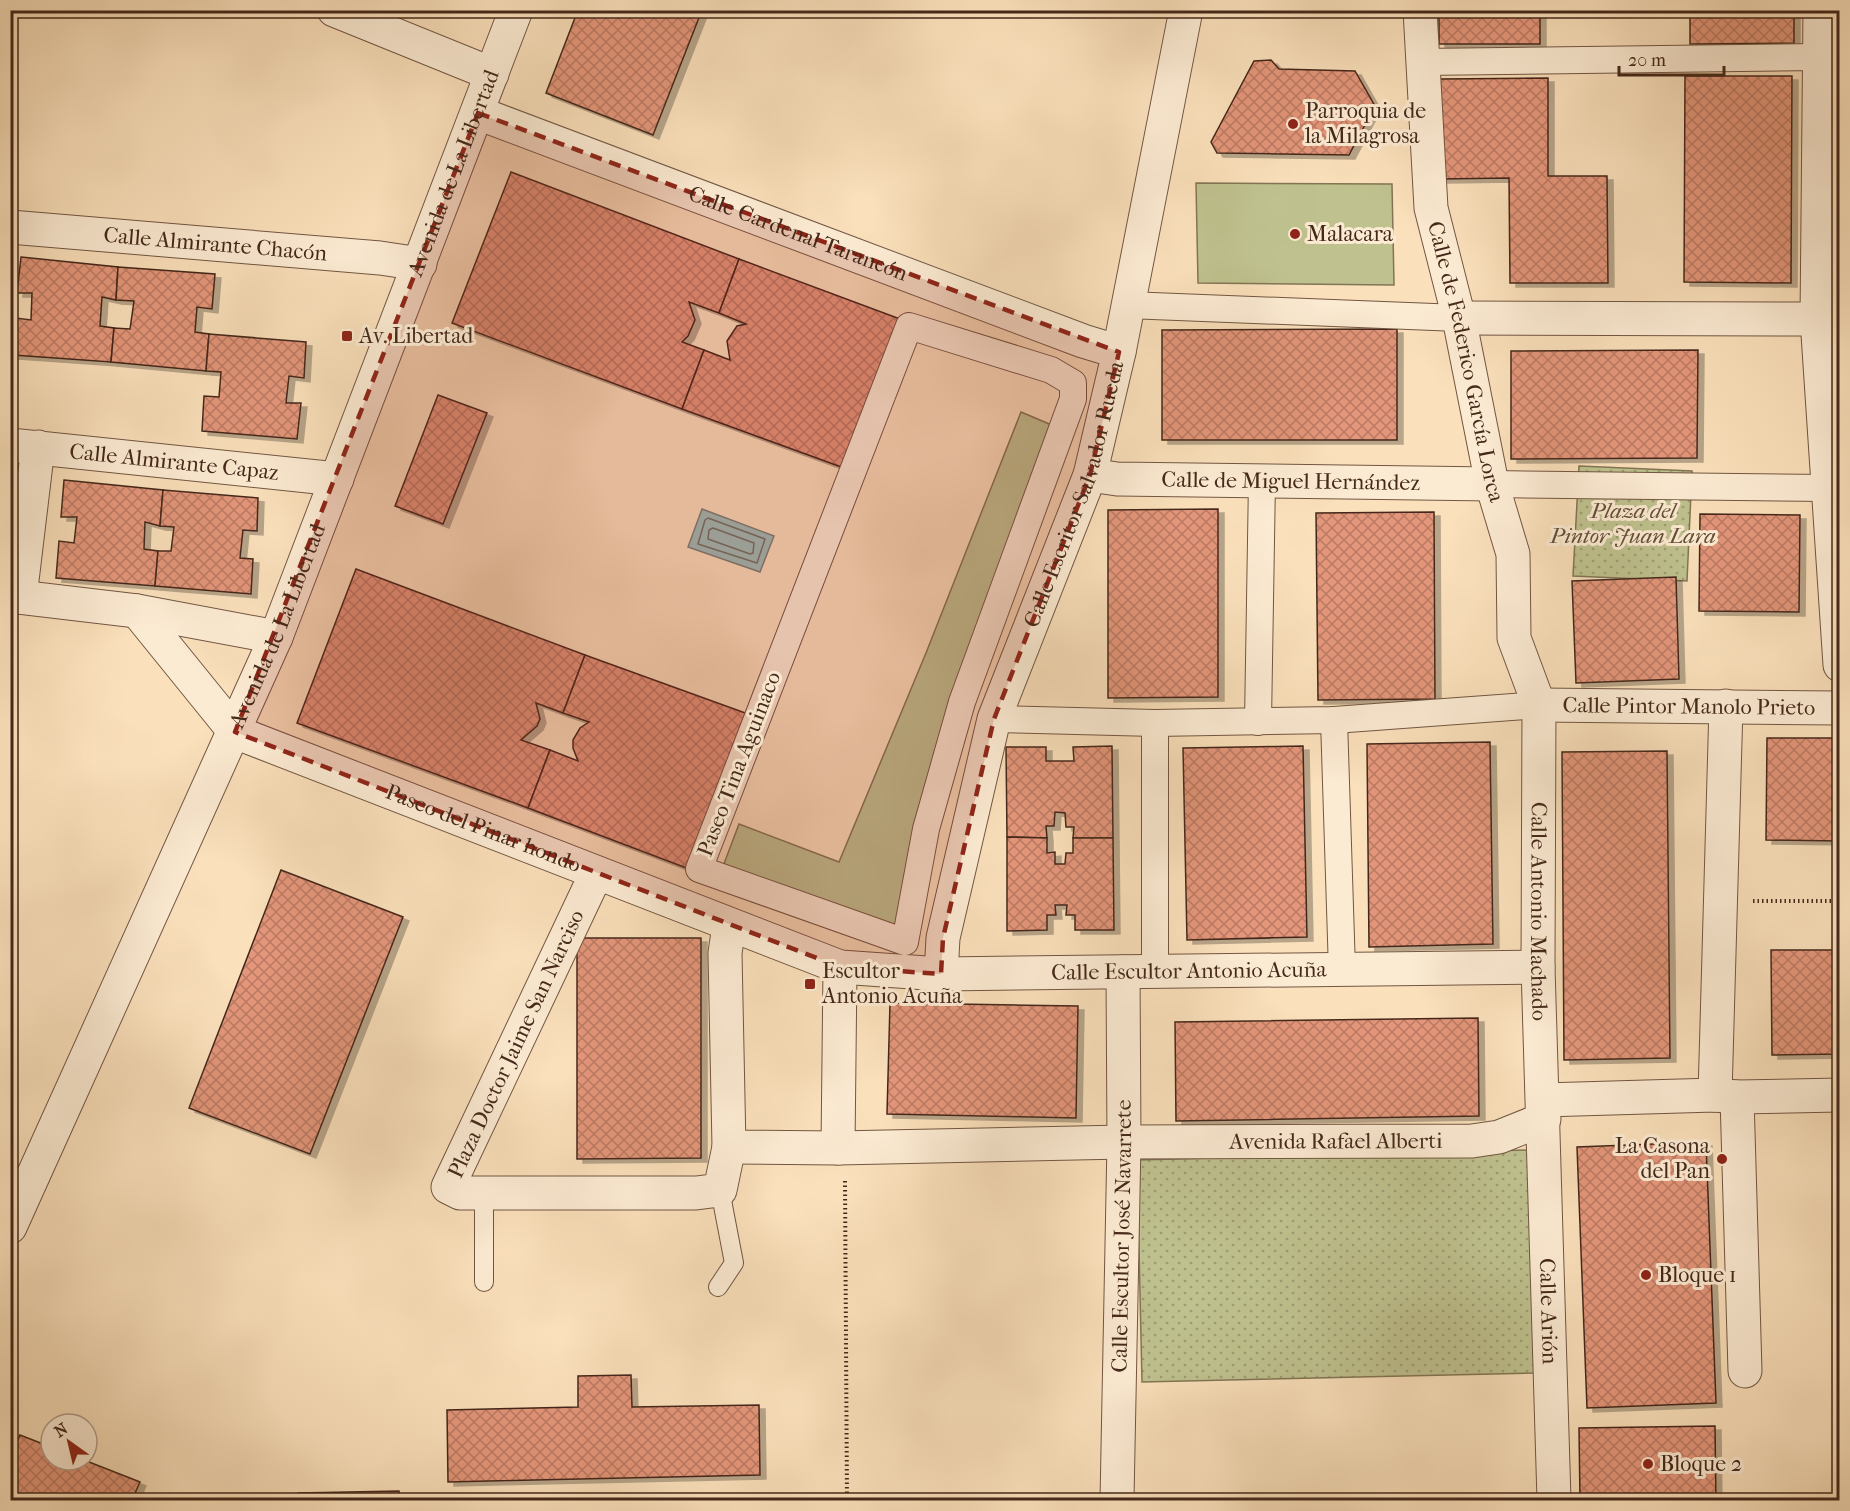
<svg xmlns="http://www.w3.org/2000/svg" width="1850" height="1511" viewBox="0 0 1850 1511" font-family="'IM FELL French Canon',serif">
<style>
.green{fill:#bfc28f;stroke:#827554;stroke-width:1.5}
.park{fill:url(#park-dots);stroke:#827554;stroke-width:1.5}
.water{fill:#9ebdb3;stroke:#7a8176;stroke-width:1.5}
.lines{fill:none;stroke-linecap:round;stroke-linejoin:round}
.shore{stroke:#717266;stroke-width:1.5}
.building{fill:url(#building-cross-hatch);stroke:#44281a;stroke-width:1.5;filter:url(#shadow)}
.service-casing{stroke:#725642;stroke-width:20}
.pedestrian-casing{stroke:#725642;stroke-width:28}
.minor-casing{stroke:#725642;stroke-width:35}
.tertiary-casing{stroke:#725642;stroke-width:35}
.path{stroke:#44281a;stroke-width:4;stroke-dasharray:1.5 3;stroke-linecap:butt}
.service{stroke:#fcebd3;stroke-width:18}
.pedestrian{stroke:#fcebd3;stroke-width:26}
.minor{stroke:#fcebd3;stroke-width:33}
.tertiary{stroke:#fcebd3;stroke-width:33}
.marked{fill:#8f2418;fill-opacity:0.2;stroke:#8f2418;stroke-width:4.5;stroke-dasharray:12 8;stroke-linejoin:round}
.poi-dot{fill:#8f2418;stroke:#fcebd3;stroke-width:2}
.labels{text-anchor:middle;dominant-baseline:central;stroke-width:6;stroke-linejoin:round;paint-order:stroke}
.poi-label{font-size:22px;fill:#44281a;stroke:#fcebd3;text-anchor:start}
.street-label{font-size:22px;fill:#44281a;stroke:#fcebd3}
.park-label{font-size:22px;font-style:italic;fill:#634e37;stroke:#fcebd3}
</style>
<defs>
<pattern id="park-dots" width="8" height="8" patternUnits="userSpaceOnUse" patternTransform="scale(1.5)"><rect width="8" height="8" fill="#bfc28f"/><path d="M2 2h.1M6 6h.1" fill="none" stroke="#9d9e74" stroke-width="1.8" stroke-linecap="round"/></pattern>
<pattern id="building-cross-hatch" width="8" height="8" patternUnits="userSpaceOnUse" patternTransform="scale(1.5)"><rect width="8" height="8" fill="#e4967a"/><path d="M0 0l8 8M0 8l8-8" fill="none" stroke="#ba7a63"/></pattern>
<filter id="shadow"><feDropShadow dx="6" dy="4" stdDeviation="0" flood-color="#0004"/></filter>
</defs>
<rect width="100%" height="100%" fill="#fae0bb"/>
<filter id="stains"><feTurbulence type="fractalNoise" baseFrequency=".00333" numOctaves="4"/><feColorMatrix values="0 0 0 0 .2 0 0 0 0 .09 0 0 0 0 .02 0 0 0 .5 -.17"/></filter>
<radialGradient id="worn" r=".72"><stop offset=".6" stop-color="#630" stop-opacity="0"/><stop offset="1" stop-color="#630" stop-opacity=".3"/></radialGradient>
<!-- green -->
<g class="green">
<path d="M1196 183 1392 184 1394 285 1198 283Z"/>
<path d="M1021 412 1054 426 895 931 722 869 739 824 839 862 926 653Z"/>
</g>
<!-- park -->
<g class="park">
<path d="M1579 466 1692 471 1687 581 1573 576Z"/>
<path d="M1529 1150 1534 1373 1142 1382 1137 1160Z"/>
</g>
<!-- water -->
<path class="water" d="M702 509 774 536 760 572 688 547Z"/>
<g class="lines">
<!-- shore -->
<g class="shore">
<path d="M708 518 765 539 757 563 698 544 705 520Z"/>
<path d="M713 528 754 543 753 553 750 554 708 539 709 530Z"/>
</g>
</g>
<!-- building -->
<g class="building">
<path d="M578 10H702L653 135 546 93Z"/>
<rect x="1439" y="10" width="101" height="34"/>
<path d="M1690 10H1794V43L1690 44Z"/>
<path d="M1271 60 1279 69 1355 71 1375 106 1349 155 1217 153 1211 142 1254 61Z"/>
<path d="M1685 76H1792L1791 283 1684 282Z"/>
<path d="M1548 78V176H1607L1608 283H1510L1509 178 1441 179 1440 79Z"/>
<path d="M511 172 739 259 719 313 689 302 695 320 688 336 682 342 704 350 682 409 452 323Z"/>
<path d="M21 257 118 267 116 300 102 297 100 326 114 328 111 362 13 355 16 318 31 320 32 293H17Z"/>
<path d="M739 259 900 319 844 468 682 409 704 350 730 360 727 341 737 326 746 324 719 313Z"/>
<path d="M118 267 215 274 212 309 197 307 195 332 209 334 206 371 111 362 114 328 130 329 134 301 116 300Z"/>
<path d="M10 317 16 318 13 355 10 354Z"/>
<path d="M1397 329V440H1162V330Z"/>
<path d="M209 334 306 342 304 378 289 376 286 403H301L297 439 202 431 204 396 219 397 221 372 206 371Z"/>
<path d="M1698 350 1697 458 1511 459V351Z"/>
<path d="M438 395 487 413 443 524 395 506Z"/>
<path d="M64 480 163 490 160 526 145 522 144 549 158 551 155 586 56 578 59 541 74 543 77 517H61Z"/>
<path d="M163 490 258 498 257 531 243 530 240 558 253 559 251 594 155 586 158 551H171L174 527 160 526Z"/>
<path d="M1218 509V697L1108 698V510Z"/>
<path d="M1434 512 1435 699 1318 700 1316 513Z"/>
<path d="M1700 514 1800 515 1799 612 1699 611Z"/>
<path d="M356 569 585 655 563 713 536 703 540 719 537 726 521 740 550 750 528 808 297 723Z"/>
<path d="M1676 577 1679 679 1576 683 1572 581Z"/>
<path d="M585 655 748 714 689 869 528 808 550 750 578 761 573 748V740L580 728 589 722 563 713Z"/>
<path d="M1767 738H1840V841L1766 840Z"/>
<path d="M1490 742 1493 944 1369 947 1367 744Z"/>
<path d="M1112 746 1113 838H1073L1074 827H1066L1065 813 1055 812 1054 826H1046L1047 838 1007 837 1006 747H1046V761H1074L1073 747Z"/>
<path d="M1303 746 1307 937 1187 940 1183 748Z"/>
<path d="M1667 751 1670 1058 1564 1060 1562 752Z"/>
<path d="M1007 837 1047 838V853L1055 852V864H1065L1066 853H1073V838H1113L1114 930H1075V915H1066L1067 905H1055L1056 915H1047V930L1007 931Z"/>
<path d="M281 870 403 917 310 1154 189 1108Z"/>
<path d="M577 938H701V1158L577 1159Z"/>
<path d="M1771 950H1840V1054L1772 1055Z"/>
<path d="M890 1003 1078 1006 1076 1118 887 1114Z"/>
<path d="M1478 1018 1479 1116 1176 1121 1175 1022Z"/>
<path d="M1706 1142 1716 1403 1587 1408 1577 1147Z"/>
<path d="M631 1375 632 1407 759 1405 760 1475 448 1482 447 1410 578 1407V1376Z"/>
<path d="M1715 1426 1716 1500H1580L1579 1428Z"/>
<path d="M20 1435 51 1447V1460H84L140 1482 132 1500H10V1459Z"/>
<path d="M399 1491 400 1500H298V1493Z"/>
</g>
<g class="lines">
<defs>
<g id="service">
<path d="M484 1193V1282"/>
<path d="M718 1287 734 1263 720 1190"/>
</g>
<g id="pedestrian">
<path d="M1421 62 1820 57"/>
<path d="M1127 305 1459 318"/>
<path d="M909 326 1051 370 1073 383V399L962 702 926 829 905 942 699 869Z"/>
<path d="M1492 484 1828 488"/>
<path d="M994 719 1155 723 1334 720 1539 705"/>
<path d="M1334 720 1342 970"/>
<path d="M1258 722 1262 480"/>
<path d="M1155 973V723"/>
</g>
<g id="minor">
<path d="M334 10 492 74"/>
<path id="s1" d="M1420 10 1431 208 1459 318 1492 484 1513 554 1514 638 1539 705 1538 967 1554 1500"/>
<path d="M1820 10 1817 319 1840 665"/>
<path id="s2" d="M478 113 1083 341 1119 352"/>
<path id="s3" d="M10 227 380 258 420 264"/>
<path d="M1459 318 1817 319"/>
<path id="s4" d="M10 445 337 479"/>
<path id="s5" d="M1090 475 1117 479 1492 484"/>
<path d="M10 596 137 611 276 637"/>
<path d="M20 597 38 447"/>
<path id="s6" d="M137 611 235 732 840 967 941 974 1538 967"/>
<path id="s7" d="M1539 705 1840 708"/>
<path d="M596 874 448 1187 460 1193H696L720 1190 729 1147"/>
<path d="M729 926 725 953 729 1147 838 1148 840 967"/>
<path id="s8" d="M941 974 943 938 994 719 1090 475 1119 352 1186 10"/>
<path d="M1715 1095 1726 706"/>
<path d="M1737 1097 1745 1371"/>
<path d="M1543 1100 1715 1095 1737 1097 1840 1095"/>
<path id="s9" d="M838 1148 1124 1142 1472 1141 1499 1137 1544 1119"/>
<path id="s10" d="M1117 1500 1124 1142 1123 972"/>
</g>
<g id="tertiary">
<path id="s11" d="M10 1227 276 637 516 10"/>
</g>
</defs>
<!-- service casing -->
<use href="#service" class="service-casing"/>
<!-- pedestrian casing -->
<use href="#pedestrian" class="pedestrian-casing"/>
<!-- minor casing -->
<use href="#minor" class="minor-casing"/>
<!-- tertiary casing -->
<use href="#tertiary" class="tertiary-casing"/>
<!-- path -->
<g class="path">
<path d="M1753 901H1840"/>
<path d="M845 1181 847 1500"/>
</g>
<!-- service -->
<use href="#service" class="service"/>
<!-- pedestrian -->
<use href="#pedestrian" class="pedestrian"/>
<!-- minor -->
<use href="#minor" class="minor"/>
<!-- tertiary -->
<use href="#tertiary" class="tertiary"/>
</g>
<!-- marked area -->
<path class="marked" d="M478 113 1119 352 1090 475 994 719 943 938 941 974 840 967 235 732Z"/>
<!-- markers -->
<g class="poi-dot">
<circle cx="1293" cy="124" r="6"/>
<circle cx="1295" cy="234" r="6"/>
<rect x="341" y="330" width="12" height="12" rx="3"/>
<rect x="804" y="978" width="12" height="12" rx="3"/>
<circle cx="1722" cy="1159" r="6"/>
<circle cx="1646" cy="1275" r="6"/>
<circle cx="1648" cy="1464" r="6"/>
</g>
<g class="labels">
<!-- poi labels -->
<g class="poi-label">
<text x="1305" y="111">Parroquia de<tspan x="1305" dy="25">la Milagrosa</tspan></text>
<text x="1307" y="234">Malacara</text>
<text x="359" y="336">Av. Libertad</text>
<text x="822" y="971">Escultor<tspan x="822" dy="25">Antonio Acuña</tspan></text>
<text x="1710" y="1146" text-anchor="end">La Casona<tspan x="1710" dy="25">del Pan</tspan></text>
<text x="1658" y="1275">Bloque 1</text>
<text x="1660" y="1464">Bloque 2</text>
</g>
<!-- street labels -->
<g class="street-label">
<text stroke="none"><textPath href="#s11" startOffset="1144">Avenida de La Libertad</textPath></text>
<text stroke="none"><textPath href="#s2" startOffset="342">Calle Cardenal Tarancón</textPath></text>
<text stroke="none"><textPath href="#s3" startOffset="206">Calle Almirante Chacón</textPath></text>
<text stroke="none"><textPath href="#s1" startOffset="356">Calle de Federico García Lorca</textPath></text>
<text stroke="none"><textPath href="#s4" startOffset="165">Calle Almirante Capaz</textPath></text>
<text stroke="none"><textPath href="#s5" startOffset="201">Calle de Miguel Hernández</textPath></text>
<text stroke="none"><textPath href="#s8" startOffset="500">Calle Escritor Salvador Rueda</textPath></text>
<text stroke="none"><textPath href="#s11" startOffset="658">Avenida de La Libertad</textPath></text>
<text stroke="none"><textPath href="#s7" startOffset="150">Calle Pintor Manolo Prieto</textPath></text>
<text transform="translate(739 764) rotate(-69)">Paseo Tina Aguinaco</text>
<text stroke="none"><textPath href="#s6" startOffset="422">Paseo del Pinar hondo</textPath></text>
<text stroke="none"><textPath href="#s1" startOffset="916">Calle Antonio Machado</textPath></text>
<text stroke="none"><textPath href="#s6" startOffset="1154">Calle Escultor Antonio Acuña</textPath></text>
<text transform="translate(516 1044) rotate(-65)">Plaza Doctor Jaime San Narciso</text>
<text stroke="none"><textPath href="#s9" startOffset="498">Avenida Rafael Alberti</textPath></text>
<text stroke="none"><textPath href="#s10" startOffset="264">Calle Escultor José Navarrete</textPath></text>
<text stroke="none"><textPath href="#s1" startOffset="1316">Calle Arión</textPath></text>
</g>
<!-- park labels -->
<g class="park-label">
<text x="1633" y="511">Plaza del<tspan x="1633" dy="25">Pintor Juan Lara</tspan></text>
</g>
</g>
<!-- margin -->
<rect width="1850" height="1511" fill="none" stroke="#fae0bb" stroke-width="36"/>
<rect x="12" y="12" width="1826" height="1487" fill="none" stroke="#44281a" stroke-width="3"/>
<rect x="18" y="18" width="1814" height="1475" fill="none" stroke="#44281a" stroke-width="1.5"/>
<!-- north arrow -->
<g transform="translate(69 1442) rotate(326)"><circle r="28" fill="#fcebd3" stroke="#b29d89" stroke-width="1.5"/>
<path d="M0-4.5L10 22L0 15L-10 22Z" fill="#8f2418"/>
<text y="-9" font-size="16" font-weight="bold" text-anchor="middle" fill="#44281a">N</text>
</g>
<!-- scale -->
<path d="M1619 66v9h105v-9" fill="none" stroke="#44281a" stroke-width="3"/>
<text x="1628" y="66" font-size="18" fill="#44281a" stroke="#fcebd3" stroke-width="4.5" paint-order="stroke">20 m</text>
<rect width="100%" height="100%" filter="url(#stains)"/>
<rect width="100%" height="100%" fill="url(#worn)"/>
</svg>
